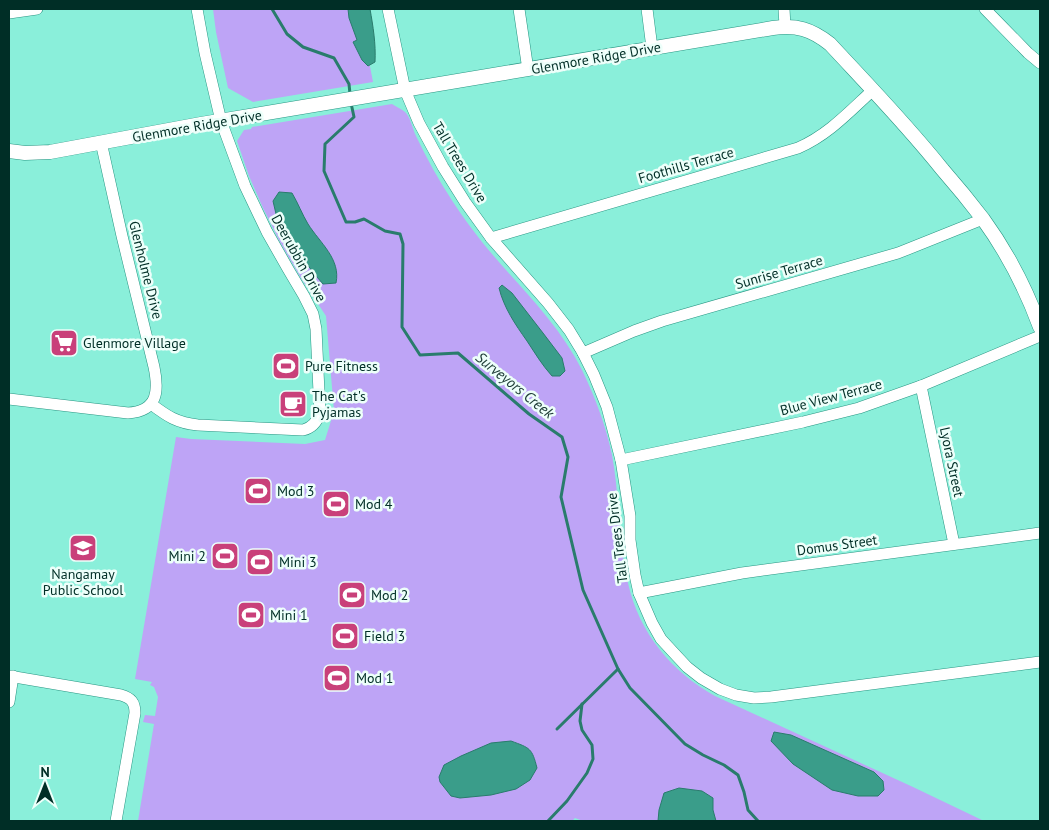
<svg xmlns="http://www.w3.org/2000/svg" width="1049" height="830" viewBox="0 0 1049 830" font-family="'PT Sans',sans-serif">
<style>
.green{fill:#bea4f6}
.water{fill:#3a9d8a;stroke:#297c6c}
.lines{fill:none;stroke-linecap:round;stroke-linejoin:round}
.stream{stroke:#297c6c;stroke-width:3}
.minor-casing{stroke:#289683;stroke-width:12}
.tertiary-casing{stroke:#289683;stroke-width:15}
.minor{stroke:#fff;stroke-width:11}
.tertiary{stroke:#fff;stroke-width:14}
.labels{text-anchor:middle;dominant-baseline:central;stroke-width:5;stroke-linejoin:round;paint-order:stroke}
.street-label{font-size:14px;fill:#002e26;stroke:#edfffa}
.poi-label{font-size:14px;fill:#002e26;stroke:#edfffa;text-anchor:start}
.water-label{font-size:15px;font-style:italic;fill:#1e3c36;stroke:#edfffa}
</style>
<rect width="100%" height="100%" fill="#8aefda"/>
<!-- green -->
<g class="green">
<path d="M213 9H359L373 82 253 102 228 88 216 32Z"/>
<path d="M392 104C396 107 402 109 405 112 410 116 413 130 416 136 427 159 439 181 453 202 462 216 472 229 482 242 516 284 557 320 582 370 595 397 606 426 612 455 620 498 618 541 628 583 639 633 672 672 715 696L913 787 984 821H583L575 818 572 821H138L154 724 143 722 145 715 155 716 158 697 154 687 150 685 152 682 135 679 176 437 191 439 305 444 325 440 334 411 326 316 301 278 280 242 263 208 249 176 237 141 244 130 251 129 252 127Z"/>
</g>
<!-- water -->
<g class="water">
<path d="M348 9H370C373 26 376 44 375 62L368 66 362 60 353 42 357 40 349 18Z"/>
<path d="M279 192 292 193C298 203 302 214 308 224 320 243 341 259 336 283L323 284C308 267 299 254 290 234L284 232 286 228 276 214 273 201Z"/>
<path d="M502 285 512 293 543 333 562 358 565 371 560 376H552C542 365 535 353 527 341 515 324 504 308 499 288Z"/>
<path d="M774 732 791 735 874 772 883 781 884 790 878 796H858L832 790 793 764 771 741Z"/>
<path d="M511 741C530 748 532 748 537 768L530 780 516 789 491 795 460 798 451 796 440 782 439 777 444 765 461 756 491 743Z"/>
<path d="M679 788 702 791 713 798V810L716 821H658L659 810 664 793Z"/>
</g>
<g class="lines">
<!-- stream -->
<g class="stream">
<path d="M272 9 287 34 303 47 334 58 349 84 350 94"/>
<path d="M351 103 354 117 325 144 324 171 346 222H355L364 219 385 231 400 234 403 244 402 327 420 355 458 353 529 414 562 437 568 457 561 497 583 590 618 669 630 688 685 744 703 755 724 765 738 775 744 792 748 810 758 821"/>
<path d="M557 729 618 669"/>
<path d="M548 821 567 801 587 773 593 759 592 745 582 730 580 721 582 704"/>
</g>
<defs>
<g id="minor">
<path d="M388 9 405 90 419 123 443 167 465 202 491 238 548 303 569 330 583 353 594 375 607 407 621 460 630 516V540L635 575 639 593 652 623 661 639 673 652 687 667 701 678 720 689 736 695 754 698 771 697 1040 662"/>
<path d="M519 9 528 70"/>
<path d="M647 9 652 48"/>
<path d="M784 9 785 26"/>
<path d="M985 9 1028 53 1040 63"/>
<path d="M9 13 37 9"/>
<path d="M491 238 798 148C828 135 849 112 873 90"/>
<path d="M583 353 634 331 662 321 898 253 983 219"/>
<path d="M921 386 954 544"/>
<path d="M9 399 128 413C158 411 159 391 154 367L122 236 101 142"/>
<path d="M151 404C167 416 177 423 198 425L303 430C312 428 317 422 320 413L316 329 313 314 304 296 288 269 267 232 245 186 221 121 205 53 197 9"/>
<path d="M621 460 803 422 859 408 921 386 1040 336"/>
<path d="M639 593 742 573 1040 533"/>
<path d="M9 676 121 695C131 698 135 702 135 713L116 821"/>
<path d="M9 702 13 676"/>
</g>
<path id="tertiary" d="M9 151 25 153 50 152 201 124 773 28C797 25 811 29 830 44 868 85 907 125 942 169 956 185 970 202 983 219 1007 252 1026 289 1040 327"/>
</defs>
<!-- minor casing -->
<use href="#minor" class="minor-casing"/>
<!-- tertiary casing -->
<use href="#tertiary" class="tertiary-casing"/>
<!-- minor -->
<use href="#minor" class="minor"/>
<!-- tertiary -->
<use href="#tertiary" class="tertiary"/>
</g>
<!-- icons -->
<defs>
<symbol id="supermarket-square" viewBox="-11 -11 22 22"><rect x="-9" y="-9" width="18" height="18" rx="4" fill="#c9407a" stroke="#edfffa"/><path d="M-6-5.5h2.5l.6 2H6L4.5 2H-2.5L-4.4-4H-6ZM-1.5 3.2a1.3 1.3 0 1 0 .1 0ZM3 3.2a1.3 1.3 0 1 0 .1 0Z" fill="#fff"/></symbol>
<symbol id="stadium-square" viewBox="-11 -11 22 22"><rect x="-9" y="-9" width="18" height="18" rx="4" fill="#c9407a" stroke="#edfffa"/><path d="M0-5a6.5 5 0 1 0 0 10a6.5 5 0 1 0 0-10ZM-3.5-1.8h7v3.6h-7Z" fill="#fff"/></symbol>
<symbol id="cafe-square" viewBox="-11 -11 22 22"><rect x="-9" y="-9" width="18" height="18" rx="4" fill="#c9407a" stroke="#edfffa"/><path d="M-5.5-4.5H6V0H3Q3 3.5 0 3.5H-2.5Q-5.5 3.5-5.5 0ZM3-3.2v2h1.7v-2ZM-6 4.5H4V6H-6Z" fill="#fff"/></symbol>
<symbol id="school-square" viewBox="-11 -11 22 22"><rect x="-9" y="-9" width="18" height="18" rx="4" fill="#c9407a" stroke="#edfffa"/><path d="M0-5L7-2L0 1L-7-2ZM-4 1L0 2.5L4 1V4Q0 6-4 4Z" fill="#fff"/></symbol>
</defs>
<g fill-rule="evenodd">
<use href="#supermarket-square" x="48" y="327" width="32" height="32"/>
<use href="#stadium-square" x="270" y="350" width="32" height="32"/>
<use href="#cafe-square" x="277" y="388" width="32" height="32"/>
<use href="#stadium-square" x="242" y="475" width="32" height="32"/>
<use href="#stadium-square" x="320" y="488" width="32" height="32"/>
<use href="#school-square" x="67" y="532" width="32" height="32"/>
<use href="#stadium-square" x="209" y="540" width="32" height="32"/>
<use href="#stadium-square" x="244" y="546" width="32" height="32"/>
<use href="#stadium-square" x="336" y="579" width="32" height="32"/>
<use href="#stadium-square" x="235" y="599" width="32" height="32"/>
<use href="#stadium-square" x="329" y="620" width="32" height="32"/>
<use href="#stadium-square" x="321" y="662" width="32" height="32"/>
</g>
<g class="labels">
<!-- street labels -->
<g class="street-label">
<text transform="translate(596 58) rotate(-10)">Glenmore Ridge Drive</text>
<text transform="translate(197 126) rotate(-10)">Glenmore Ridge Drive</text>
<text transform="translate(460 162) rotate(59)">Tall Trees Drive</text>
<text transform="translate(686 165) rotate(-16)">Foothills Terrace</text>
<text transform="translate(299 258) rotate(61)">Deerubbin Drive</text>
<text transform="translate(146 270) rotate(76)">Glenholme Drive</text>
<text transform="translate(779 272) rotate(-16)">Sunrise Terrace</text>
<text transform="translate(831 397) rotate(-15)">Blue View Terrace</text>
<text transform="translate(952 462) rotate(78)">Lyora Street</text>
<text transform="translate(617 538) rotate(-97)">Tall Trees Drive</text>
<text transform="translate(837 545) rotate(-8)">Domus Street</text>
</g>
<!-- poi labels -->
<g class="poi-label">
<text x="83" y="343">Glenmore Village</text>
<text x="305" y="366">Pure Fitness</text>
<text x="312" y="396">The Cat's<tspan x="312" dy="16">Pyjamas</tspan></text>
<text x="277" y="491">Mod 3</text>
<text x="355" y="504">Mod 4</text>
<text x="206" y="556" text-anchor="end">Mini 2</text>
<text x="279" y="562">Mini 3</text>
<text x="83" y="574" text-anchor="middle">Nangamay<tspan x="83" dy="16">Public School</tspan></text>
<text x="371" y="595">Mod 2</text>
<text x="270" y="615">Mini 1</text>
<text x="364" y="636">Field 3</text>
<text x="356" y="678">Mod 1</text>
</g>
<!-- water labels -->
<g class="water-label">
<text transform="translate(515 385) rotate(39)">Surveyors Creek</text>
</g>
</g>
<!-- border -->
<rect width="1049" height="830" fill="none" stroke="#002e26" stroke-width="20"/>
<!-- north arrow -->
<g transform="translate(45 785)" stroke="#edfffa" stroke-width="4" paint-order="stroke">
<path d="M0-4L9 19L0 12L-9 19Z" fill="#002e26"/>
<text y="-8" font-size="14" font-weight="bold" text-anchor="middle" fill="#002e26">N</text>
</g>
</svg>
